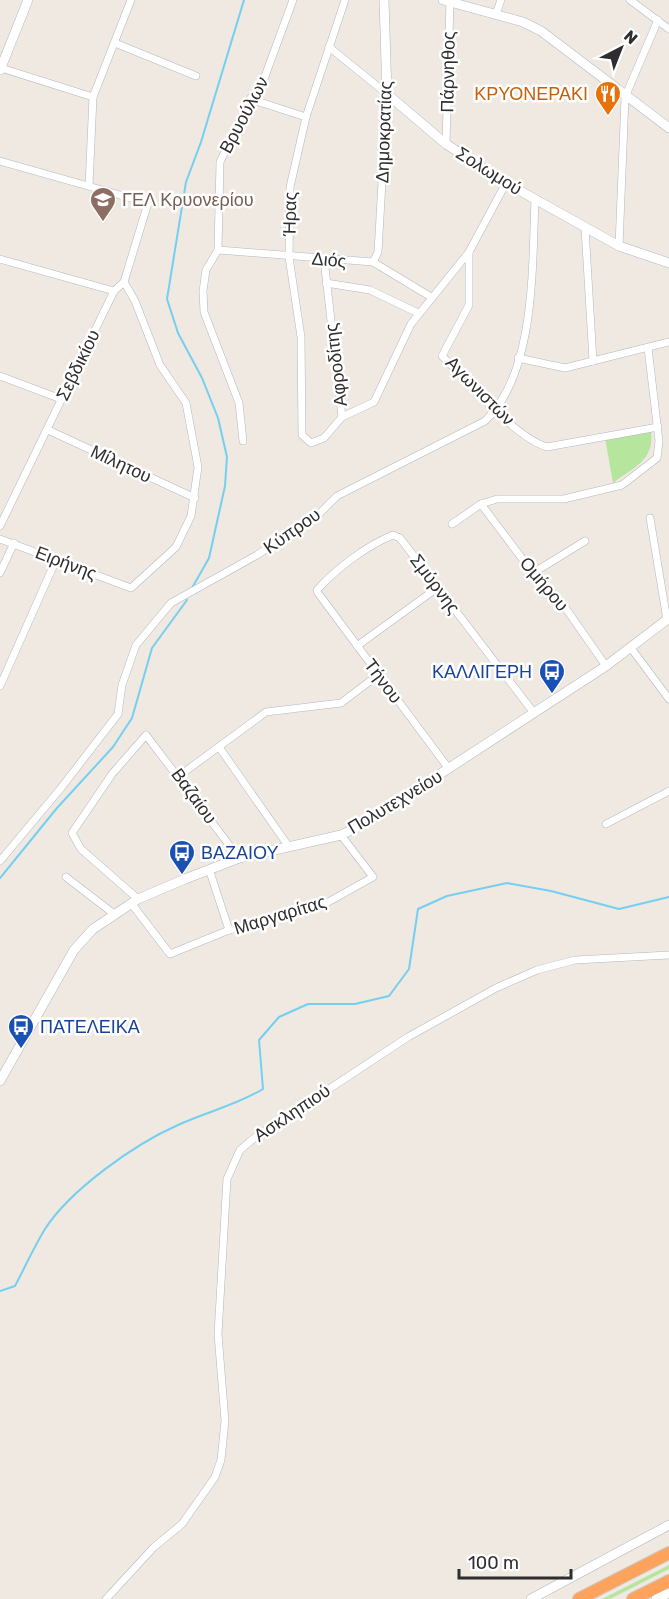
<svg xmlns="http://www.w3.org/2000/svg" width="669" height="1599" viewBox="0 0 669 1599" font-family="Rubik,sans-serif">
<style>
.green{fill:#b6e59e}
.lines{fill:none;stroke-linecap:round;stroke-linejoin:round}
.stream{stroke:#75cff0;stroke-width:2}
.street-casing{stroke:#b4b7c1;stroke-width:8}
.secondary-casing{stroke:#b4b7c1;stroke-width:10}
.highway-casing{stroke:#c9c9c9;stroke-width:14}
.street{stroke:#fff;stroke-width:7}
.secondary{stroke:#fff;stroke-width:9}
.highway{stroke:#ffa35c;stroke-width:12}
.labels{text-anchor:middle;dominant-baseline:central;stroke-width:5;stroke-linejoin:round;paint-order:stroke}
.street-label{font-size:18px;fill:#2e2e2e;stroke:#fff}
.food-label{font-size:18px;fill:#c56008;stroke:#fff;text-anchor:end}
.education-label{font-size:18px;fill:#785e54;stroke:#fff;text-anchor:start}
.transit-label{font-size:18px;fill:#164399;stroke:#fff;text-anchor:start}
</style>
<rect width="100%" height="100%" fill="#efe9e1"/>
<!-- green -->
<g class="green">
<path d="M651 431C655 460 634 467 613 483L605 438Z"/>
<path d="M669 1565V1569L610 1599H602Z"/>
</g>
<g class="lines">
<!-- stream -->
<g class="stream">
<path d="M192 588 209 558 225 486 227 457 218 418 202 378 178 333 167 299 186 182 201 142 244 0"/>
<path d="M0 878 57 808 113 747 132 718 152 648 187 600"/>
<path d="M0 1291 15 1286C25 1267 34 1247 45 1229 71 1189 135 1144 178 1125 206 1112 237 1105 263 1089L259 1040 279 1017 308 1004H355L389 996 409 969 418 909 447 896 507 883 551 891 619 909 669 897"/>
</g>
<defs>
<g id="street">
<path d="M630 0 669 29"/>
<path d="M496 14 501 0"/>
<path d="M115 43 196 76"/>
<path d="M329 47 387 94 378 252 373 262"/>
<path d="M1 68 93 97"/>
<path d="M250 99 306 117"/>
<path d="M446 144 450 0"/>
<path d="M0 161 148 203 124 282 114 291 0 526"/>
<path d="M89 186 93 97 131 0"/>
<path d="M585 228 593 361"/>
<path d="M619 246 625 97 658 20"/>
<path d="M218 250 373 262 431 297"/>
<path d="M469 252V305L442 356C468 381 514 437 547 447L658 427"/>
<path d="M0 259 114 291"/>
<path d="M324 259 342 417 324 438 311 443 302 435 301 337 289 257 290 187 306 117 345 0"/>
<path d="M326 283 370 290 418 313"/>
<path d="M518 358 565 368 669 342"/>
<path d="M0 376 61 399"/>
<path d="M342 417 374 402 411 324 469 252 506 183"/>
<path d="M48 430 195 498"/>
<path d="M243 441 239 403 204 312 203 291 206 270 218 250 220 162 250 99 264 79 293 0"/>
<path d="M481 504 533 573 562 603 606 666"/>
<path d="M650 518 667 620"/>
<path d="M452 524 481 504 497 499H564L622 485 657 458 659 441 648 348"/>
<path d="M0 539 131 588 176 547 191 516 198 467 186 403 160 365 135 301 124 282"/>
<path d="M0 573 14 543"/>
<path d="M533 573 585 541"/>
<path d="M357 646 437 588"/>
<path d="M631 648 669 699"/>
<path d="M0 686 56 560"/>
<path d="M219 747 289 847"/>
<path d="M449 769 318 593 317 590C337 568 366 546 393 535L400 538 534 713"/>
<path d="M179 776 266 712 341 703 378 675"/>
<path d="M606 824 669 791"/>
<path d="M0 861 61 788 118 714 122 685 136 645 171 603 257 555 320 513 337 496 485 421C536 373 532 265 535 200"/>
<path d="M209 869 229 930"/>
<path d="M66 877 114 914"/>
<path d="M138 899 81 849 72 833 112 774 146 735 239 858"/>
<path d="M131 903 170 954 229 930 321 906 373 877 341 835"/>
<path d="M106 1599 154 1547 182 1524 215 1477 221 1460 225 1421 218 1334 227 1179 240 1150 253 1139 408 1037 496 988 537 970 575 960 669 955"/>
</g>
<g id="secondary">
<path d="M384 0 387 94 446 144 506 183 619 246 669 263"/>
<path d="M443 0 523 22 541 31 669 128"/>
<path d="M0 70 28 0"/>
<path d="M0 1081 74 950 93 929 138 899 185 879 239 858 341 835 360 826 606 666 669 618"/>
<path d="M531 1599 669 1525"/>
<path d="M656 1599 669 1593"/>
</g>
<g id="highway">
<path d="M579 1599 669 1553"/>
<path d="M633 1599 669 1581"/>
</g>
</defs>
<!-- street casing -->
<use href="#street" class="street-casing"/>
<!-- secondary casing -->
<use href="#secondary" class="secondary-casing"/>
<!-- highway casing -->
<use href="#highway" class="highway-casing"/>
<!-- street -->
<use href="#street" class="street"/>
<!-- secondary -->
<use href="#secondary" class="secondary"/>
<!-- highway -->
<use href="#highway" class="highway"/>
</g>
<!-- icons -->
<defs>
<symbol id="restaurant-pin" viewBox="-11 -11 22 30"><path d="M0 17L-7.5 6A9.5 9.5 0 1 1 7.5 6Z" fill="#e8710a" stroke="#fff"/><path d="M-5-6h1v4h1v-4h1v4h1v-4h1v5L-1.5 .5V6h-2V.5L-5-1ZM5-6V6H3V1.5H1.5Q1.5-4 5-6Z" fill="#fff"/></symbol>
<symbol id="school-pin" viewBox="-11 -11 22 30"><path d="M0 17L-7.5 6A9.5 9.5 0 1 1 7.5 6Z" fill="#8d6e63" stroke="#fff"/><path d="M0-5L7-2L0 1L-7-2ZM-4 1L0 2.5L4 1V4Q0 6-4 4Z" fill="#fff"/></symbol>
<symbol id="bus-pin" viewBox="-11 -11 22 30"><path d="M0 17L-7.5 6A9.5 9.5 0 1 1 7.5 6Z" fill="#1a4fb4" stroke="#fff"/><path d="M-5-6H5V4H4V6H2V4H-2V6H-4V4H-5ZM-3.5-4V0h7V-4ZM-3.5 1.2v1.5H-2V1.2ZM2 1.2v1.5H3.5V1.2Z" fill="#fff"/></symbol>
</defs>
<g fill-rule="evenodd">
<use href="#restaurant-pin" x="593" y="79" width="30" height="40"/>
<use href="#school-pin" x="88" y="185" width="30" height="40"/>
<use href="#bus-pin" x="537" y="657" width="30" height="40"/>
<use href="#bus-pin" x="167" y="838" width="30" height="40"/>
<use href="#bus-pin" x="6" y="1012" width="30" height="40"/>
</g>
<g class="labels">
<!-- street labels -->
<g class="street-label">
<text transform="translate(448 72) rotate(-89)">Πάρνηθος</text>
<text transform="translate(244 115) rotate(-62)">Βρυούλων</text>
<text transform="translate(384 132) rotate(-88)">Δημοκρατίας</text>
<text transform="translate(489 171) rotate(32)">Σολωμού</text>
<text transform="translate(290 214) rotate(-89)">Ήρας</text>
<text transform="translate(329 260) rotate(5)">Διός</text>
<text transform="translate(78 365) rotate(-64)">Σεβδικίου</text>
<text transform="translate(336 365) rotate(-97)">Αφροδίτης</text>
<text transform="translate(480 391) rotate(45)">Αγωνιστών</text>
<text transform="translate(121 464) rotate(25)">Μίλητου</text>
<text transform="translate(292 531) rotate(-35)">Κύπρου</text>
<text transform="translate(66 563) rotate(21)">Ειρήνης</text>
<text transform="translate(435 584) rotate(53)">Σμύρνης</text>
<text transform="translate(544 584) rotate(50)">Ομήρου</text>
<text transform="translate(383 681) rotate(53)">Τήνου</text>
<text transform="translate(194 796) rotate(54)">Βαζαίου</text>
<text transform="translate(395 802) rotate(-31)">Πολυτεχνείου</text>
<text transform="translate(280 915) rotate(-17)">Μαργαρίτας</text>
<text transform="translate(292 1113) rotate(-34)">Ασκληπιού</text>
</g>
<!-- food labels -->
<g class="food-label">
<text x="588" y="94">ΚΡΥΟΝΕΡΑΚΙ</text>
</g>
<!-- education labels -->
<g class="education-label">
<text x="122" y="200">ΓΕΛ Κρυονερίου</text>
</g>
<!-- transit labels -->
<g class="transit-label">
<text x="532" y="672" text-anchor="end">ΚΑΛΛΙΓΕΡΗ</text>
<text x="201" y="853">ΒΑΖΑΙΟΥ</text>
<text x="40" y="1027">ΠΑΤΕΛΕΙΚΑ</text>
</g>
</g>
<!-- north arrow -->
<g transform="translate(621 48) rotate(42)" stroke="#ffffff" stroke-width="4.5" paint-order="stroke">
<path d="M0-4.5L10 22L0 15L-10 22Z" fill="#2e2e2e"/>
<text y="-9" font-size="16" font-weight="bold" text-anchor="middle" fill="#2e2e2e">N</text>
</g>
<!-- scale -->
<path d="M459 1569v9h112v-9" fill="none" stroke="#2e2e2e" stroke-width="3"/>
<text x="468" y="1569" font-size="18" fill="#2e2e2e" stroke="#ffffff" stroke-width="4.5" paint-order="stroke">100 m</text>
</svg>
